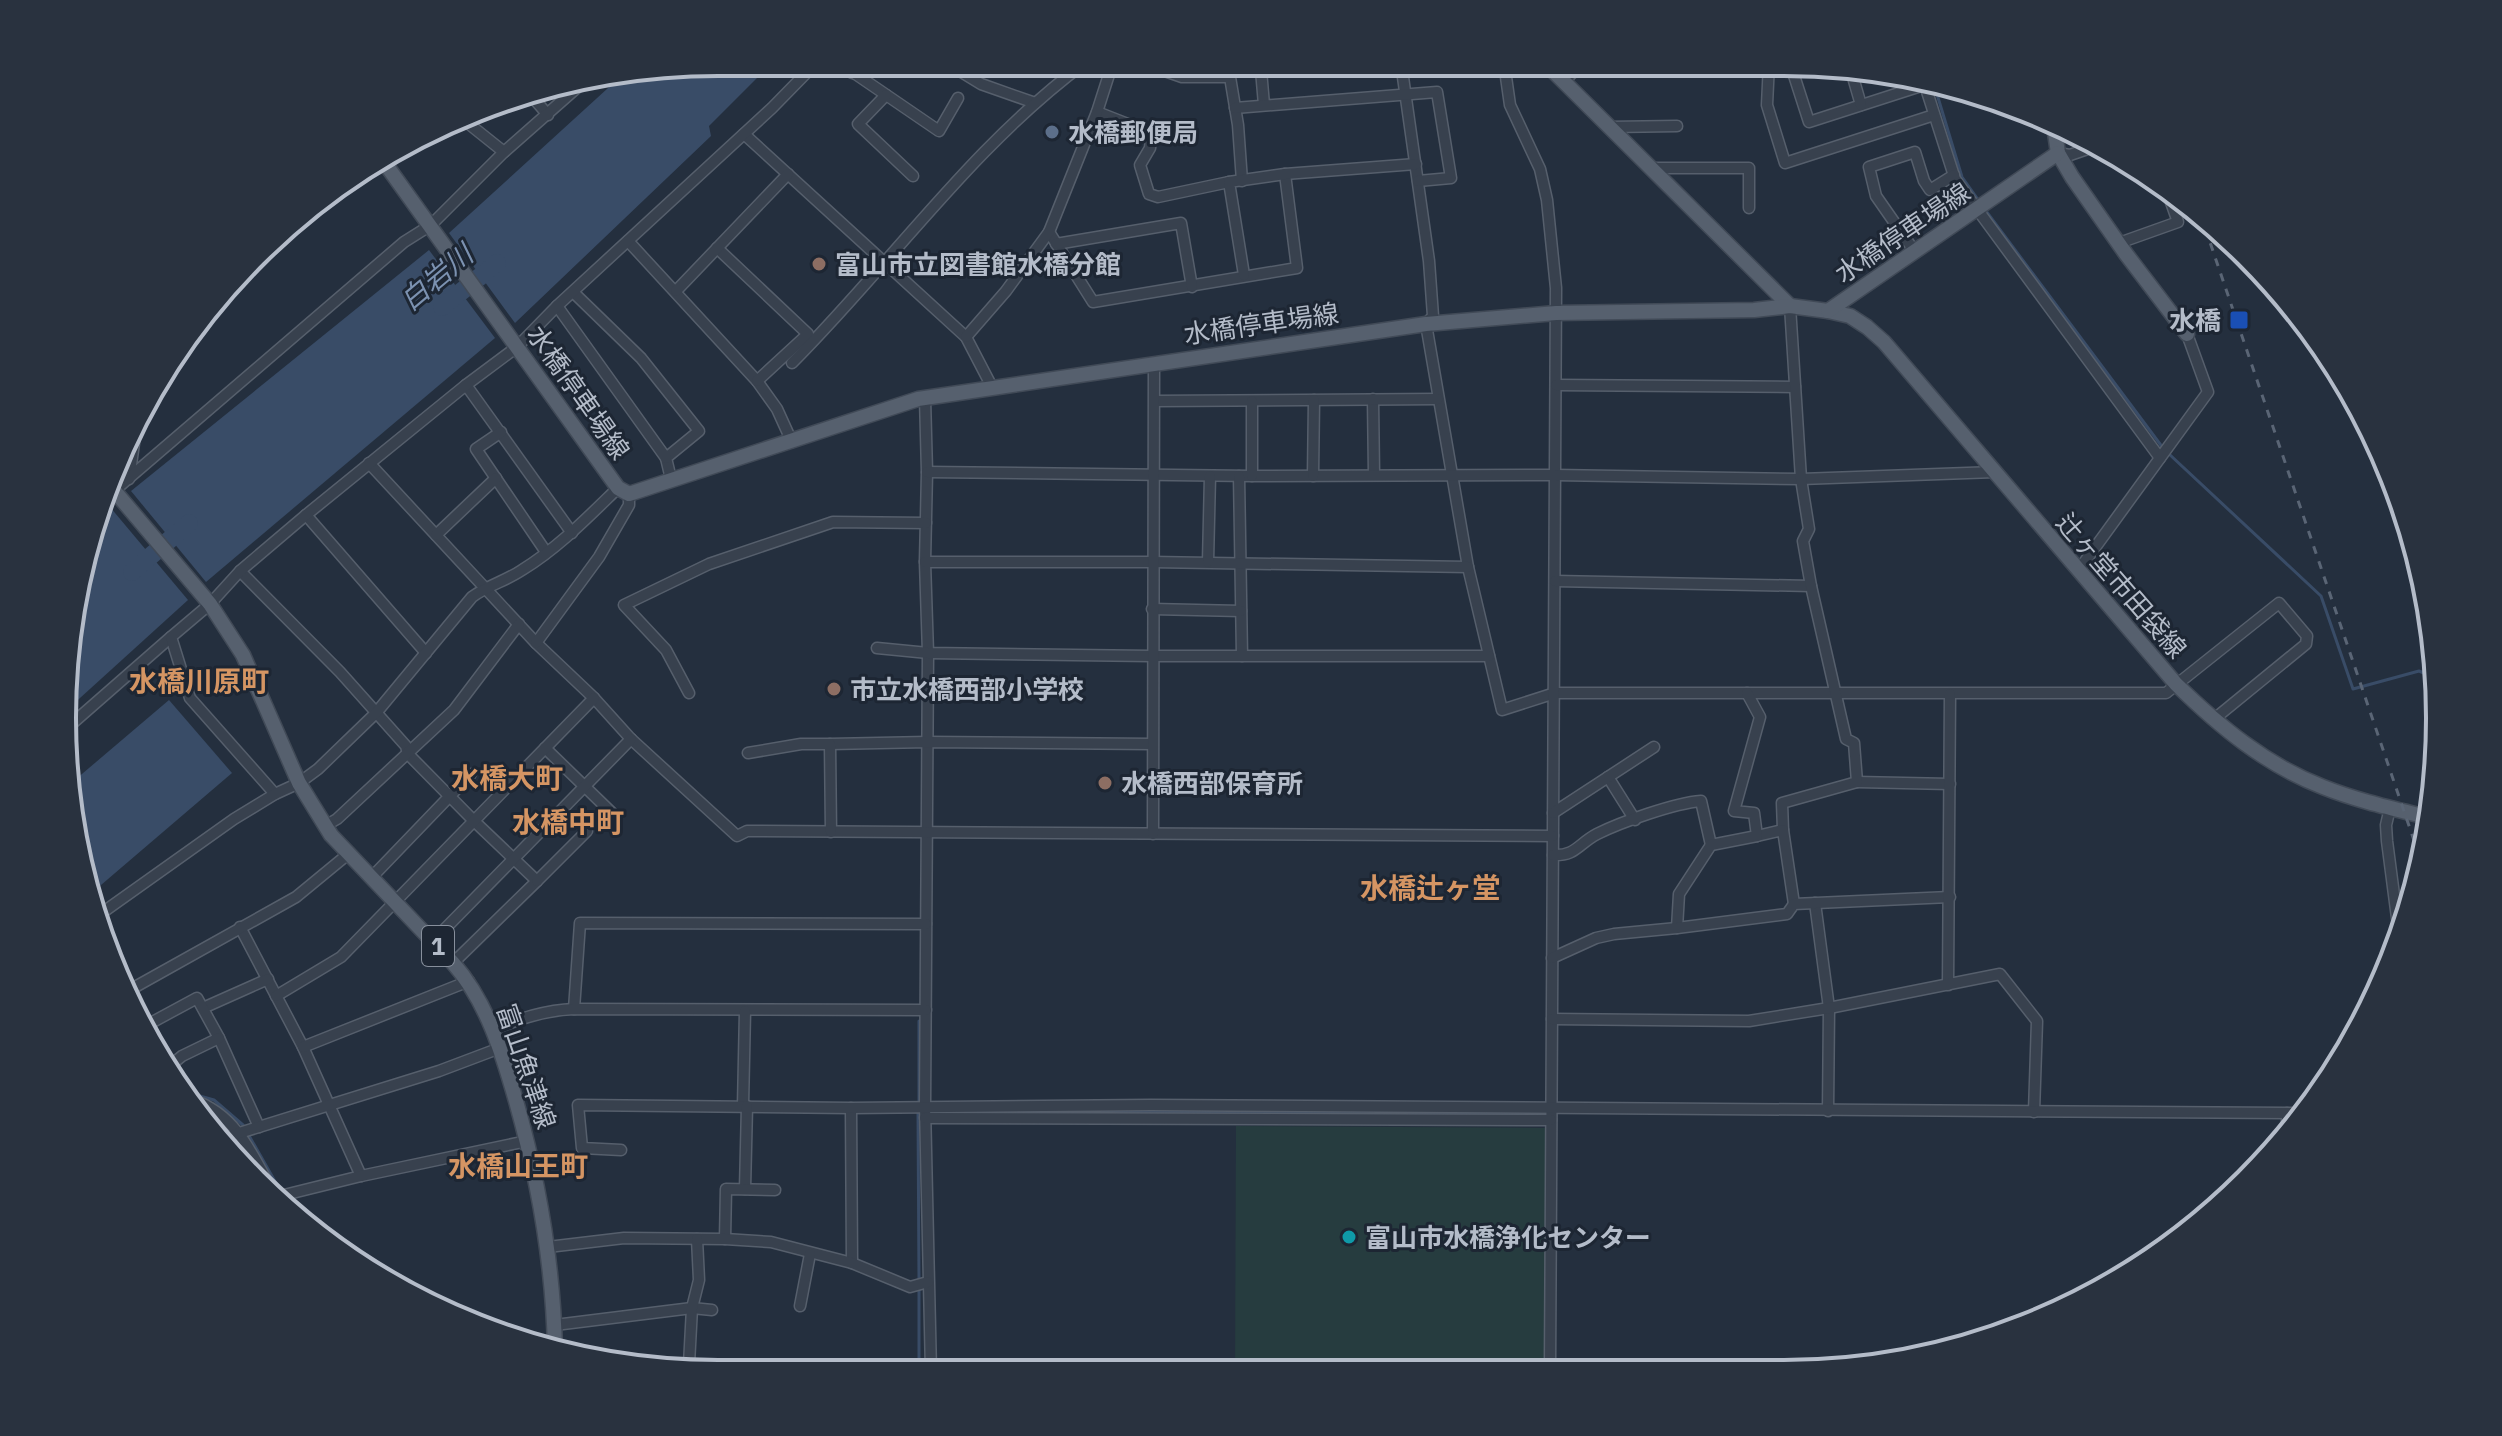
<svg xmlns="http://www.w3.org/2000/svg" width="2502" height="1436" viewBox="0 0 2502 1436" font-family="'IBM Plex Sans','Noto Sans JP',sans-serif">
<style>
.green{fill:#263c3f}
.water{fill:#394c67}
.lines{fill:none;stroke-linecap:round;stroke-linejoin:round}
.stream{stroke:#394c67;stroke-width:3}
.river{stroke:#394c67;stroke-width:18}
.minor-casing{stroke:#565f6c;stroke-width:13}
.major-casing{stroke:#414a57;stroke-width:17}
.minor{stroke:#38414e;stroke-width:10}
.major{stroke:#56606e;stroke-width:14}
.rail{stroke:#5a6575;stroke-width:3;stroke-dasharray:8 8;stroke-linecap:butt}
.service-dot{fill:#5c6f8a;stroke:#1d2633;stroke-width:3}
.education-dot{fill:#8d6e63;stroke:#1d2633;stroke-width:3}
.transit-dot{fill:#1a4fb4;stroke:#1d2633;stroke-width:3}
.culture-dot{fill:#0f9aa8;stroke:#1d2633;stroke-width:3}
.labels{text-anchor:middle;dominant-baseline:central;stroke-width:6;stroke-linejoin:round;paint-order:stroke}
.shield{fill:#1d2633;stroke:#878f9c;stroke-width:2}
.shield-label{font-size:24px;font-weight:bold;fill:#b4bcc9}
.poi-label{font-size:26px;font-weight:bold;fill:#b4bcc9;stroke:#1d2633;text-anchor:start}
.street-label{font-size:26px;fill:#b4bcc9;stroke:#1d2633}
.water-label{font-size:28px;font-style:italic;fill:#7c92b1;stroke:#1d2633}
.neighbourhood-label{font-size:28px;font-weight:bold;fill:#d59563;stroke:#1d2633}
.rim{fill:none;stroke:#b4bcc9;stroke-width:4}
</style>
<rect width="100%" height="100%" fill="#242f3e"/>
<!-- green -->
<path class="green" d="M1236 1126 1546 1128 1544 1370 1235 1371Z"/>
<!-- water -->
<g class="water">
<path d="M718 62H773L709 126 711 136 515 323 449 233 619 78Z"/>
<path d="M429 250 495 338 206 582 131 491Z"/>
<path d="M110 507 188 600 69 708 84 548 99 516Z"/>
<path d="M169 700 232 773 94 891 69 785Z"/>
</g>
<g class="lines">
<!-- stream -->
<g class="stream">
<path d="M1933 81 1962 177 1979 201"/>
<path d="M1986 211 2163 448"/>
<path d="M2169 454 2321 596 2353 689 2419 671 2438 679"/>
<path d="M189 1093 214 1100 243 1125 281 1192"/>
<path d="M919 1104V1021"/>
<path d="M1014 1111 1538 1115"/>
<path d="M918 1112 919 1280"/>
<path d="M919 1288V1372"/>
</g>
<!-- river -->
<g class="river">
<path d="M442 307 497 263"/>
<path d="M132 572 189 523"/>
</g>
<defs>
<g id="minor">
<path d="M838 62 939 131 958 98"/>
<path d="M945 62 981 84 1035 103"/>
<path d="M1142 63 1182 77H1230L1238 125 1242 181"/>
<path d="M1401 63 1429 261 1433 316 1426 324 1468 567 1502 710 1555 693H2166L2279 603 2307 636 2306 644 2213 720"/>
<path d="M1504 63 1510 105 1540 169 1547 200 1556 288 1550 1370"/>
<path d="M1769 63 1767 105 1785 163 1934 115"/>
<path d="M1790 63 1809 122 1924 85"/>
<path d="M1850 67 1861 105"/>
<path d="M1261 70 1264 105"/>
<path d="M852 73 861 62"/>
<path d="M1923 79 1955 179 2160 458"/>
<path d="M1563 81 1584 63"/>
<path d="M529 93 548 115"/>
<path d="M886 95 858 124 913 176"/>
<path d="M1235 108 1437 92 1451 178 1418 181"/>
<path d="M1097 112 1143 130 1151 138 1150 148 1140 165 1149 194 1158 197 1229 182"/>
<path d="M464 120 504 152"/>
<path d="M1610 127 1677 126"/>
<path d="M744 134 966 337 992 387"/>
<path d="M2058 153 2070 155 2099 145"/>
<path d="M1651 168H1749V208"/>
<path d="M1049 232 1093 302 1297 268 1285 174"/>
<path d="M628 241 757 381 777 409 792 442"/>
<path d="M2119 243 2178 222 2166 188"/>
<path d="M1056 244 1181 223 1192 287"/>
<path d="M717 248 808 334 757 381"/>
<path d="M1915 252 1876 196 1869 167 1915 152 1924 181 1930 190 1954 175"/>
<path d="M1244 275 1229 182 1285 174 1416 164"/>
<path d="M676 291 788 174"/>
<path d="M574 293 641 358 699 431 666 458 671 479"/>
<path d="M557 306 666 458"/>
<path d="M966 337 1006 291 1049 232 1097 112 1113 62"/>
<path d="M792 363C891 264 972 146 1086 62"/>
<path d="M466 385 572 533"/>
<path d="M1556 385 1795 387"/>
<path d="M925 398 927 472 925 562 928 653 925 1106 931 1372"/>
<path d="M1373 399 1374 475"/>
<path d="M1155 401 1438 399"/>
<path d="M501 432 476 449 546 552"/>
<path d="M369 463 536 643 594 698 631 739 737 836 747 831 1553 836"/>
<path d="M927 472 1252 476 1555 475 1801 479 1995 472"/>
<path d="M1239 476 1242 656"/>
<path d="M1252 476V401"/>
<path d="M1313 476 1314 400"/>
<path d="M129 479 135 436"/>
<path d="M108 496 404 242 431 225 504 152 580 85"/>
<path d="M306 515 426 653"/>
<path d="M436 535 496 478"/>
<path d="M925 562H1152L1468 567"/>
<path d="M1208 562 1210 476"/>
<path d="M240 571 340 672 406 746 408 754 474 821 537 881 453 963"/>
<path d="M2078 571 2208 392 2187 334"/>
<path d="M1555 581 1811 586"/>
<path d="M1152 609 1241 611"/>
<path d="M536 643 599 557 629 505V494"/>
<path d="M877 648 928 653 1151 656H1489"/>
<path d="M689 693 666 650 624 605 709 564 833 522 926 523"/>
<path d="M67 728 171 637"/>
<path d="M830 744 928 742 1152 744"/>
<path d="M545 748 613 814"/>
<path d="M748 753 801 744H830L831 832"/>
<path d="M1608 777 1635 820"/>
<path d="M1857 782 1950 784"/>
<path d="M275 794 190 698 171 637 210 604 240 571 306 515 466 385 517 347 557 306 772 108 817 62"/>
<path d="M2390 808 2386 825 2387 841 2400 941"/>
<path d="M1553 813 1654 747"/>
<path d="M325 826 337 819 454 710 519 624"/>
<path d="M1783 830 1782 803 1857 782 1854 743 1846 739 1811 586 1803 541 1809 529 1801 479 1790 306"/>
<path d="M1153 834 1154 363"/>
<path d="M1757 836 1783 830 1794 904"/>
<path d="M1553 855C1576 856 1578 844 1597 834 1621 822 1675 803 1701 801L1711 845"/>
<path d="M371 878 471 774"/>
<path d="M537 881 587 831"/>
<path d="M1815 903 1829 1008 1828 1111"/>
<path d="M99 915 234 819 275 794 299 783 318 769 376 713 472 597C488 585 506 581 522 570 558 548 588 517 618 488"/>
<path d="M240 927 303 1047 361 1176"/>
<path d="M1677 928 1679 894 1711 845 1757 836 1754 813 1734 811 1760 717 1747 693"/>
<path d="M433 941 631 739"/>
<path d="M1552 958 1596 938 1614 934 1677 928 1787 914 1794 904 1950 897"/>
<path d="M1948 985 1950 694"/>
<path d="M126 992 296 897 347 855"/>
<path d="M276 996 341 957 594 698"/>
<path d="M203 1008 268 979"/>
<path d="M574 1009 580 923 926 924"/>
<path d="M1552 1019 1749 1021 1829 1008 2000 974 2037 1021 2034 1112"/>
<path d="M147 1025 197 998 219 1038 259 1127"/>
<path d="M493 1029C520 1019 545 1010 574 1009L926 1010"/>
<path d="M303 1047 469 981"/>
<path d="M171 1065 182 1056 219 1038"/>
<path d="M193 1100C235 1114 252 1153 271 1189"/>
<path d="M743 1106 745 1011"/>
<path d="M851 1108 852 1263"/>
<path d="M925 1118 1551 1120"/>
<path d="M2287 1131V1113"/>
<path d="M219 1142 233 1135 439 1071 500 1048"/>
<path d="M621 1150 582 1148 578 1105 851 1108 1151 1105 2301 1113"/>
<path d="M745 1189 747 1106"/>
<path d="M280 1196 361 1176 527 1141"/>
<path d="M725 1239 726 1189 775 1190"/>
<path d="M548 1247 624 1238 725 1239 771 1242 852 1263 910 1287 928 1282"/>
<path d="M800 1306 810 1254"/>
<path d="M555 1325 692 1308 712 1310"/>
<path d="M689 1364 692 1308 699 1280 697 1239"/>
</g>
<g id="major">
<path d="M1545 63 1790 306"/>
<path d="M2054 126 2058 153 2072 177 2126 254 2187 334"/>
<path d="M384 162 618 488 629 494 918 399 1426 324 1556 313 1754 310 1790 306 1828 311 1850 316 1867 327 1884 342 2176 684C2220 727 2266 765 2323 787 2358 801 2395 809 2431 818"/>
<path d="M1828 311 2058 153"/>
<path d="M112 488 210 604 243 655 299 783 331 835 453 963C487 1002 502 1052 516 1101 539 1182 553 1264 555 1349"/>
</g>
</defs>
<!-- minor casing -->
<use href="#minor" class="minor-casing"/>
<!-- major casing -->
<use href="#major" class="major-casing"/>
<!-- minor -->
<use href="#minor" class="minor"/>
<!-- major -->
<use href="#major" class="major"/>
<!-- rail -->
<path class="rail" d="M2200 213 2421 861"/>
</g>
<!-- markers -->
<circle class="service-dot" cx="1052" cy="132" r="8"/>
<g class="education-dot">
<circle cx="819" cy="264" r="8"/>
<circle cx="834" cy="689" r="8"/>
<circle cx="1105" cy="783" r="8"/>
</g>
<rect class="transit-dot" x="2229" y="310" width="20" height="20" rx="4"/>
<circle class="culture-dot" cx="1349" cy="1237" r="8"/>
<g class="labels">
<!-- shield labels -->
<rect class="shield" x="422" y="926" width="32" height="40" rx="6"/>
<g class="shield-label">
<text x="438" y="946">1</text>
</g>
<!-- poi labels -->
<g class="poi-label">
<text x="1068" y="132">水橋郵便局</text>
<text x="835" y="264">富山市立図書館水橋分館</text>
<text x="2221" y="320" text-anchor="end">水橋</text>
<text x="850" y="689">市立水橋西部小学校</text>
<text x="1121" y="783">水橋西部保育所</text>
<text x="1365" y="1237">富山市水橋浄化センター</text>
</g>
<!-- street labels -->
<g class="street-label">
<text transform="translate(1902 232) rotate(-34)">水橋停車場線</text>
<text transform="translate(1261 323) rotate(-8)">水橋停車場線</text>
<text transform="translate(579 392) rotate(55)">水橋停車場線</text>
<text transform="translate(2122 585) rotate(49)">辻ヶ堂市田袋線</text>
<text transform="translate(527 1066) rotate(71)">富山魚津線</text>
</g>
<!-- water labels -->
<g class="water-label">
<text transform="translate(436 277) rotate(-40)">白岩川</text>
</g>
<!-- neighbourhood labels -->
<g class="neighbourhood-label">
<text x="199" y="680">水橋川原町</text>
<text x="507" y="777">水橋大町</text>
<text x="568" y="821">水橋中町</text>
<text x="1430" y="887">水橋辻ヶ堂</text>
<text x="518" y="1165">水橋山王町</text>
</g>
</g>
<!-- crop -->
<path d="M0 0H2502V1436H0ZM718 76H1784A642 642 0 0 1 2426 718V718A642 642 0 0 1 1784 1360H718A642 642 0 0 1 76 718V718A642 642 0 0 1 718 76Z" fill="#29323f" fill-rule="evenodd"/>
<path class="rim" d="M718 76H1784A642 642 0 0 1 2426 718V718A642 642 0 0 1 1784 1360H718A642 642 0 0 1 76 718V718A642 642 0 0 1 718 76Z"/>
</svg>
